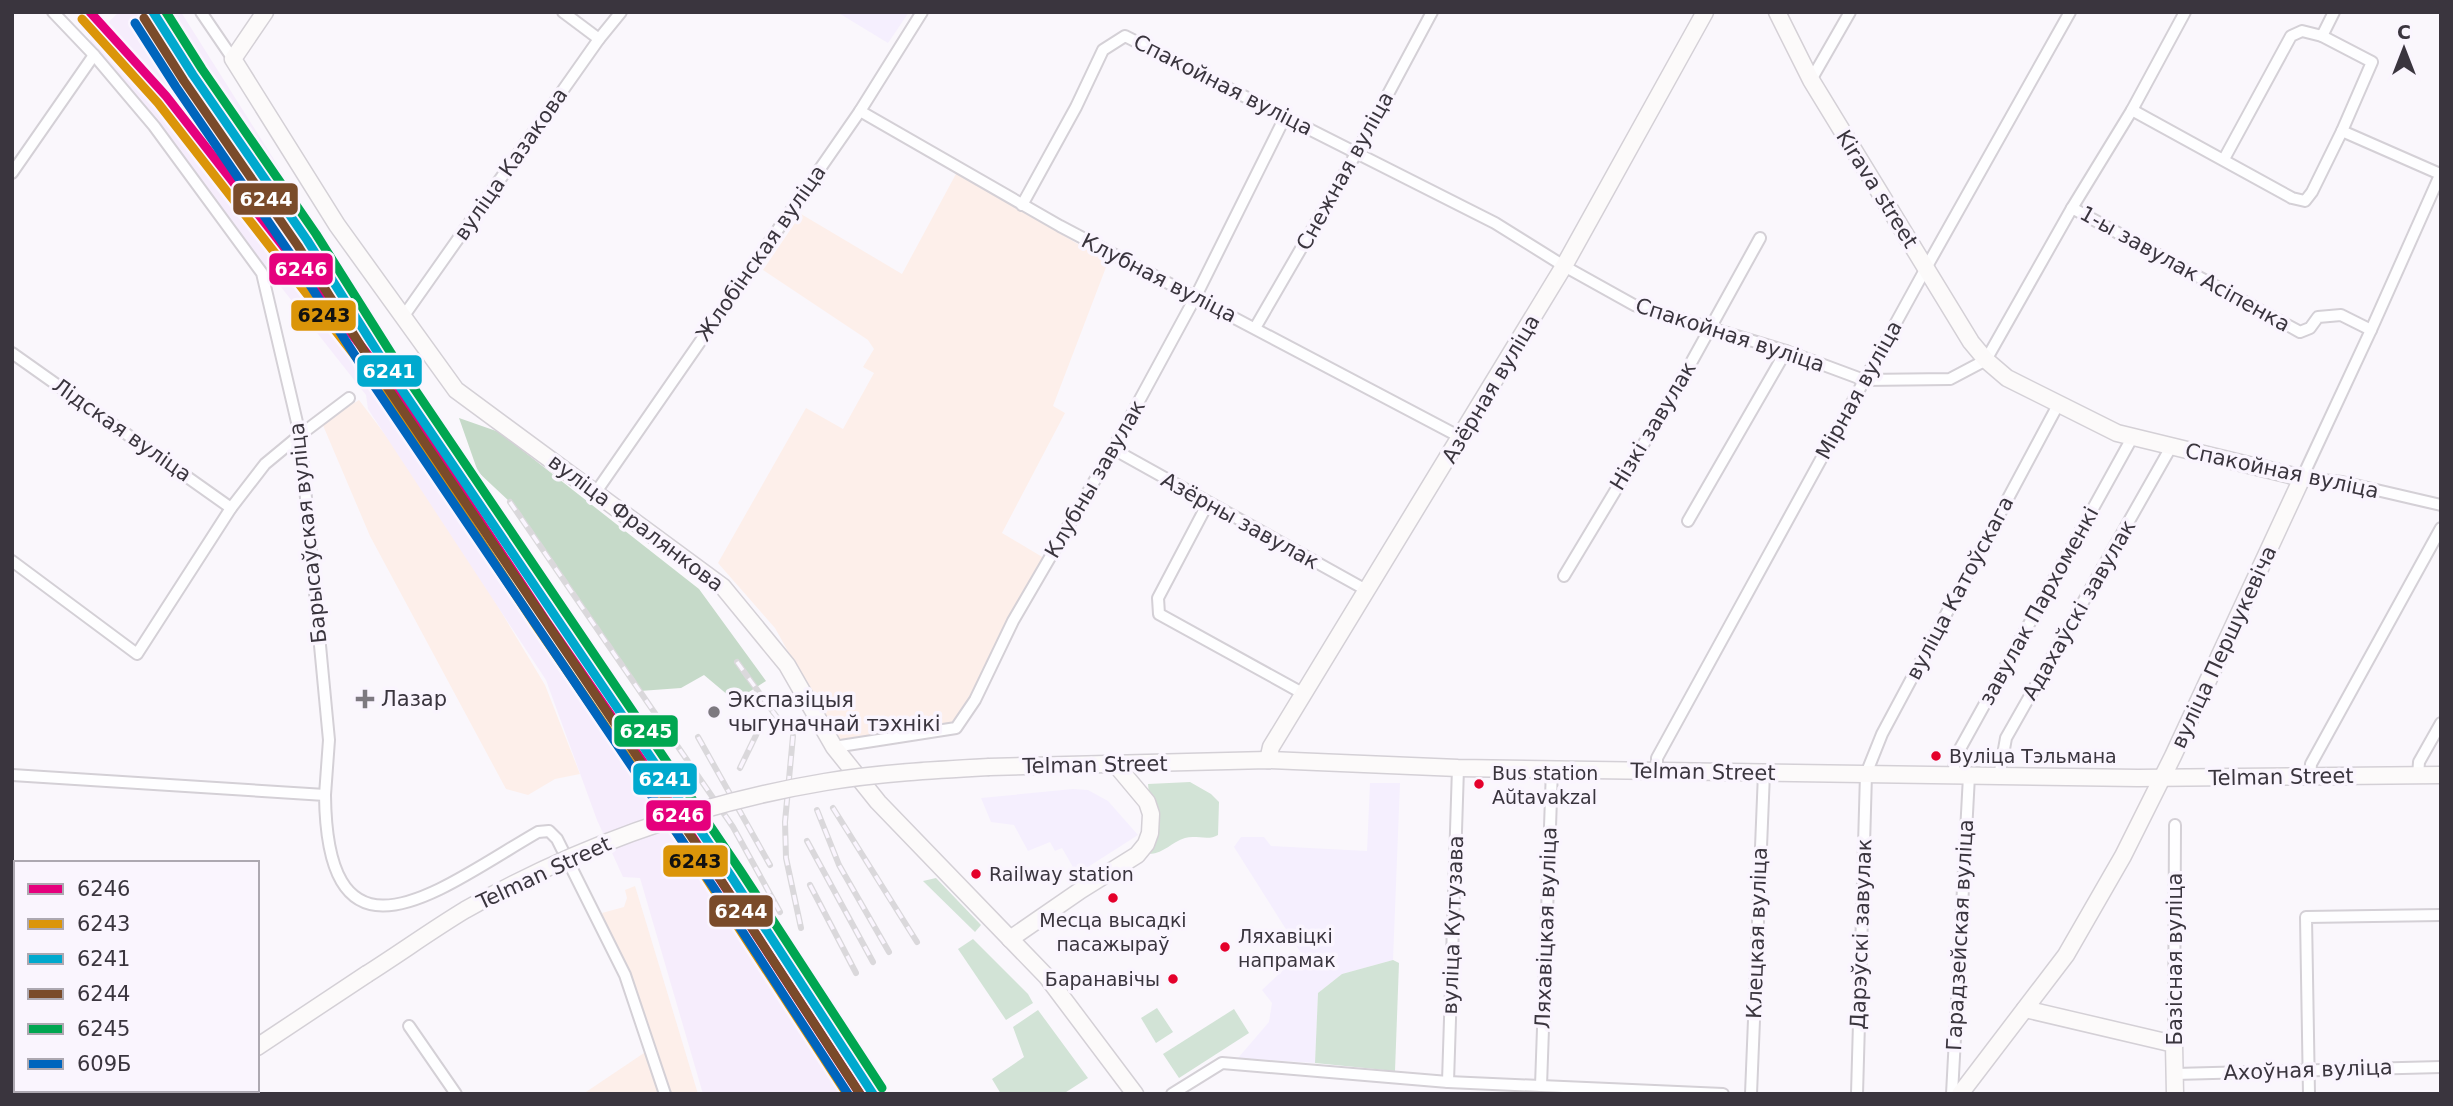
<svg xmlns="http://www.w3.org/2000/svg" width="2453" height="1106" viewBox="0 0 2453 1106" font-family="'DejaVu Sans',sans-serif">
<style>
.commercial{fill:#f5effe}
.industrial{fill:#fdefea}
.built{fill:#f6edfc}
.green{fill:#d2e3d6}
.forest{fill:#c6dac9}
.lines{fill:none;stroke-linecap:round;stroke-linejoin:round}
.street-casing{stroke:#d4d0d6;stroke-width:14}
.secondary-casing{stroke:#d4d0d6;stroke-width:19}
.street{stroke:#fefeff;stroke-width:10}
.secondary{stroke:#fcfafa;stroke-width:16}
.rail-casing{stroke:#dad8db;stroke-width:6}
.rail{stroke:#faf5fe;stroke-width:3.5;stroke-dasharray:10;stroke-linecap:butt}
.secondary-bridge-casing{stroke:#d4d0d6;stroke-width:19;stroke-linecap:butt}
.secondary-bridge{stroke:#fcfafa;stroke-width:16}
.rail-1-casing{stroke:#faf5fe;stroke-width:14}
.rail-2-casing{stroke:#faf5fe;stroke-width:14}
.rail-3-casing{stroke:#faf5fe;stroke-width:14}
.rail-4-casing{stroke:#faf5fe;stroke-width:14}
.rail-5-casing{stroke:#faf5fe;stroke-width:14}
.rail-6-casing{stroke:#faf5fe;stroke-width:14}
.rail-1{stroke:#e5007d;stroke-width:9}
.rail-2{stroke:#db9509;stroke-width:9}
.rail-3{stroke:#00a9ce;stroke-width:9}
.rail-4{stroke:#7a4b2a;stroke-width:9}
.rail-5{stroke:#00a651;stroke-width:9}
.rail-6{stroke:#0065bd;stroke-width:9}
.poi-dot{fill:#7d7980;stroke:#faf5fe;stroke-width:2.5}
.bus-dot{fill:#e4002b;stroke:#faf5fe;stroke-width:2.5}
.labels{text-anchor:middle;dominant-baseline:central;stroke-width:7;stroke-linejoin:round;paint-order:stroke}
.bus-label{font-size:19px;fill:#3a353e;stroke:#faf5fe;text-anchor:start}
.street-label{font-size:21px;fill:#3a353e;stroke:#faf5fe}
.poi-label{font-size:21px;fill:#3a353e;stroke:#faf5fe;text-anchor:start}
.line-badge{stroke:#faf5fe;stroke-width:2.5}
.badge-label{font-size:19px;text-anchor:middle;font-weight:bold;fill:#fff}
.pale-badge-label{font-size:19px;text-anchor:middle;font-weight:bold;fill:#111}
</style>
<rect width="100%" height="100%" fill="#faf7fc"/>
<!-- commercial -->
<g class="commercial">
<path d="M837 12H909L888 43Z"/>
<path d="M1370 783H1400L1393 960 1342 974 1318 993 1315 1063 1238 1058 1269 1022 1272 1003 1262 990 1301 953 1234 847 1241 837H1264L1271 846 1367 851Z"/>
<path d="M1073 789 1088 790 1108 801 1138 835 1077 874 1062 848 1055 851 1050 842 1028 851 1014 825 991 822 981 798Z"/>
</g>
<!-- industrial -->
<g class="industrial">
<path d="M957 172 1108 262 1053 406 1065 413 1002 533 1044 558 983 677 960 716 948 725 839 743 775 628 718 563 806 408 843 429 874 373 863 367 874 349 868 340 763 270 801 214 902 274Z"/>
<path d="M359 400 433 498 545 685 580 774 555 779 528 795 506 789 370 536 322 423Z"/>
<path d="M635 886 639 899 698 1094H583L644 1053 654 1051 602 913 624 907 627 898 625 890Z"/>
</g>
<!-- built -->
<path class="built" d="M119 12H181L416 385 890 1094H703L640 878 623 877 597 820 546 680 368 409 366 395 88 42Z"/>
<!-- green -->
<g class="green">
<path d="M1190 782 1211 794 1219 802 1218 835C1209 841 1196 835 1185 838 1172 842 1164 853 1150 854L1154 843 1148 784Z"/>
<path d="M936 878 981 925 975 932 923 881Z"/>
<path d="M973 939 1028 994 1033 1003 1006 1020 958 949Z"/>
<path d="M1393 960 1399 963 1395 1071 1315 1063 1318 993 1342 974Z"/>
<path d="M1157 1008 1173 1032 1156 1043 1141 1018Z"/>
<path d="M1234 1009 1249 1033 1179 1078 1163 1054Z"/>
<path d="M1038 1010 1088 1078 1063 1094H1001L992 1079 1024 1057 1013 1027Z"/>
</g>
<!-- forest -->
<path class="forest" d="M459 418 499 432 699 589 766 681 735 701 704 675 681 688 640 691 510 502 478 472Z"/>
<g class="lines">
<defs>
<g id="street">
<path d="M53 12 94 55 154 126 262 273 300 435 329 740 325 795"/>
<path d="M201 12 233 59"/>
<path d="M563 12 599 39"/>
<path d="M1811 80 1850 12"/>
<path d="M2132 110 2292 198 2305 201 2312 192 2342 131 2372 62 2322 36"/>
<path d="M860 111 1060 226 1462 438"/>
<path d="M2342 131 2440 174"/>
<path d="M2224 159 2291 36 2302 31 2322 36 2334 12"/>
<path d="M12 173 94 55"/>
<path d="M2441 173 2371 330 2302 478 2342 482 2441 505"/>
<path d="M1022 205 1076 107 1103 50 1125 36 1495 223 1564 266 1634 305 1786 351 1864 380 1950 379 1986 360 2072 208 2132 110 2185 12"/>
<path d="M2072 208 2300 332 2310 328 2318 317 2341 315 2371 330"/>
<path d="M403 317 599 39 621 12"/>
<path d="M1255 328 1357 152 1432 12"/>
<path d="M12 353 231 508"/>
<path d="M1113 449 1368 591"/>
<path d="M596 492 860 111 922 12"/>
<path d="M1208 503 1158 598 1159 614 1304 694"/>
<path d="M1688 521 1786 351"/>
<path d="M12 561 137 654 231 508 265 464 300 435 349 398"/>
<path d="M1564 576 1676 390 1760 238"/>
<path d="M834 747 956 728 975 700 1013 621 1113 449 1196 296 1285 117"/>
<path d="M1657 771V758L1926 268 2070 12"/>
<path d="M12 775 325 795C327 983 444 886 538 832L549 831 557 839 625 975 665 1094"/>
<path d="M1953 776 1956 756 2132 438"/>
<path d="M2418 776 2419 762 2441 723"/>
<path d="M1999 777 2006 738 2171 447"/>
<path d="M2310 778 2311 764 2441 528"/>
<path d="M409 1026 456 1094"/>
<path d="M2174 1044 2175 825"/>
<path d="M2175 1074 2441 1067"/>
<path d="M1448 1082 1458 768"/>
<path d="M1541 1086 1552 769"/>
<path d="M1172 1094 1222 1063 1448 1082 1723 1094"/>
<path d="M1751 1094 1764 773"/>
<path d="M1857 1094 1866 774 1882 734 2059 403"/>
<path d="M1952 1094 1969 776"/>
<path d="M2309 1094 2306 917 2441 915"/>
</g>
<g id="secondary">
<path d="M265 12 233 59 337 225 456 390 723 587 787 665 834 747 878 802 1047 977 1135 1094"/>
<path d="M1777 12 1811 80 1971 342 1986 360 2007 378 2117 433 2302 478 2173 756 2123 856 2066 955 1960 1094"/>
<path d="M1268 760 1271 747 1564 266 1705 12"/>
<path d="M989 767 1268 760 1458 768 2138 778 2441 775"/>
<path d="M12 881 16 887"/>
<path d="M12 907 16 912"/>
<path d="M1010 939 1081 890 1137 855 1146 844 1150 833 1151 814 1147 802 1116 765"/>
<path d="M2025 1009 2174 1044 2175 1094"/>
<path d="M257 1047 367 974"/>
<path d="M136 1090 138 1094"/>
<path d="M189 1094 194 1090"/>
</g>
</defs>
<!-- street casing -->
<use href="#street" class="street-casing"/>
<!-- secondary casing -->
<use href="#secondary" class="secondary-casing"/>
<!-- street -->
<use href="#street" class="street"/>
<!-- secondary -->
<use href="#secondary" class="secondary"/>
<defs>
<g id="rail">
<path d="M164 12 281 190 307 240"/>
<path d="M510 502 733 827 780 912"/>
<path d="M737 662 784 727"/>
<path d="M793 736 785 822 786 858 801 928"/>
<path d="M698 737 770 865"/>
<path d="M740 768 759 729"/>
<path d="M833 808 917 942"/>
<path d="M817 810 839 865 889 952"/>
<path d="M807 841 873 962"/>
<path d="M810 885 856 973"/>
</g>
</defs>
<!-- rail casing -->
<use href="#rail" class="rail-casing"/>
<!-- rail -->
<use href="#rail" class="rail"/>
<defs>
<path id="secondary-bridge" d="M367 974C400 953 432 930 465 910 576 847 699 803 825 782 879 773 934 770 989 767"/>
</defs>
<!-- secondary-bridge casing -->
<use href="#secondary-bridge" class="secondary-bridge-casing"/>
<!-- secondary-bridge -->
<use href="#secondary-bridge" class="secondary-bridge"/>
<defs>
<path id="rail-1" d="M90 12 166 96 386 378 546 621 652 775 860 1094"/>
<path id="rail-2" d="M82 19 158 103 377 384 537 627 643 781 847 1094"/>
<path id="rail-3" d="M153 12 193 75 307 240 392 375 731 876 873 1094"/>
<path id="rail-4" d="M144 18 184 81 298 246 383 381 722 882 860 1094"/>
<path id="rail-5" d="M166 12 202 69 316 234 401 369 740 870 882 1088"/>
<path id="rail-6" d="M135 23 176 87 289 252 375 387 714 888 848 1094"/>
</defs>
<!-- rail-1 casing -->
<use href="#rail-1" class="rail-1-casing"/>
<!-- rail-2 casing -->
<use href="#rail-2" class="rail-2-casing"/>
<!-- rail-3 casing -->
<use href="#rail-3" class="rail-3-casing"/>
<!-- rail-4 casing -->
<use href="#rail-4" class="rail-4-casing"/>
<!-- rail-5 casing -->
<use href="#rail-5" class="rail-5-casing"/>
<!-- rail-6 casing -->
<use href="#rail-6" class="rail-6-casing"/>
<!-- rail-1 -->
<use href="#rail-1" class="rail-1"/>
<!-- rail-2 -->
<use href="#rail-2" class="rail-2"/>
<!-- rail-3 -->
<use href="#rail-3" class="rail-3"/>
<!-- rail-4 -->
<use href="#rail-4" class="rail-4"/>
<!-- rail-5 -->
<use href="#rail-5" class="rail-5"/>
<!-- rail-6 -->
<use href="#rail-6" class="rail-6"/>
</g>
<!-- markers -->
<g class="poi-dot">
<path d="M361.5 688.5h7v7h7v7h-7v7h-7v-7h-7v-7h7z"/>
<circle cx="714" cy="712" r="7"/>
</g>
<g class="bus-dot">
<circle cx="1936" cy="756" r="6"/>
<circle cx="1479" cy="784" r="6"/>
<circle cx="976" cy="874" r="6"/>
<circle cx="1113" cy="898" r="6"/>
<circle cx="1225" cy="947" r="6"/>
<circle cx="1173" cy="979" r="6"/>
</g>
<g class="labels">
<!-- bus labels -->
<g class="bus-label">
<text x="1949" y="756">Вуліца Тэльмана</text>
<text x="1492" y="773">Bus station<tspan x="1492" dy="24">Aŭtavakzal</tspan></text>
<text x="989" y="874">Railway station</text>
<text x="1113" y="920" text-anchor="middle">Месца высадкі<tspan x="1113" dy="24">пасажыраў</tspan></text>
<text x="1238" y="936">Ляхавіцкі<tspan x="1238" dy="24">напрамак</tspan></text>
<text x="1160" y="979" text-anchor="end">Баранавічы</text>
</g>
<!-- street labels -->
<g class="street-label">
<text transform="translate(1223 85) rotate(27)">Спакойная вуліца</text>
<text transform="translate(511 164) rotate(-55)">вуліца Казакова</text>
<text transform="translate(1345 171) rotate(-61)">Снежная вуліца</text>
<text transform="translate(1877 189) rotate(58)">Kirava street</text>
<text transform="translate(761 253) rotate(-55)">Жлобінская вуліца</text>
<text transform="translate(2185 269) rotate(29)">1-ы завулак Асіпенка</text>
<text transform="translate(1159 278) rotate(27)">Клубная вуліца</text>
<text transform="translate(1730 335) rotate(18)">Спакойная вуліца</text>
<text transform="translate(1491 389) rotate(-59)">Азёрная вуліца</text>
<text transform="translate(1859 390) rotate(-61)">Мірная вуліца</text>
<text transform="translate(1653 426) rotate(-59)">Нізкі завулак</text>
<text transform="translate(122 430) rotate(35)">Лідская вуліца</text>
<text transform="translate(2282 471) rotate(12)">Спакойная вуліца</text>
<text transform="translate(1095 479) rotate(-60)">Клубны завулак</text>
<text transform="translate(1240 521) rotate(29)">Азёрны завулак</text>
<text transform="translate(636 523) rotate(37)">вуліца Фралянкова</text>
<text transform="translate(308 533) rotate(-96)">Барысаўская вуліца</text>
<text transform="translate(1960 588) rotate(-62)">вуліца Катоўскага</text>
<text transform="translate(2039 606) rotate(-61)">завулак Пархоменкі</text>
<text transform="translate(2079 610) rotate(-60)">Адахаўскі завулак</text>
<text transform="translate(2224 647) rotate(-65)">вуліца Першукевіча</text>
<text transform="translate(1095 765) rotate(-1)">Telman Street</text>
<text transform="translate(1703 772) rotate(1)">Telman Street</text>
<text transform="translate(2281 777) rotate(-1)">Telman Street</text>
<text transform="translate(544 873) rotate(-25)">Telman Street</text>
<text transform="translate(1453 925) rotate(-88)">вуліца Кутузава</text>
<text transform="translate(1546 928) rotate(-88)">Ляхавіцкая вуліца</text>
<text transform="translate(1757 933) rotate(-88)">Клецкая вуліца</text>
<text transform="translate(1861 934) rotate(-88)">Дарэўскі завулак</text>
<text transform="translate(1960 935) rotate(-87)">Гарадзейская вуліца</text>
<text transform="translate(2175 959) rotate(-90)">Базісная вуліца</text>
<text transform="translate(2308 1070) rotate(-2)">Ахоўная вуліца</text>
</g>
<!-- poi labels -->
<g class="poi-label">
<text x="381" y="699">Лазар</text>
<text x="728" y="700">Экспазіцыя<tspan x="728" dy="24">чыгуначнай тэхнікі</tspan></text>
</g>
</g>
<g class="line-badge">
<rect x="232" y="182" width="67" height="34" rx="7" fill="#7a4b2a"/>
<rect x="268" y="252" width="66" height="34" rx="7" fill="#e5007d"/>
<rect x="290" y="299" width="67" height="33" rx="7" fill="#db9509"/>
<rect x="356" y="354" width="67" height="34" rx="7" fill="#00a9ce"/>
<rect x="613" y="714" width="66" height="34" rx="7" fill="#00a651"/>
<rect x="632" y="762" width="66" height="34" rx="7" fill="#00a9ce"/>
<rect x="645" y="799" width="67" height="33" rx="7" fill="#e5007d"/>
<rect x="662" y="844" width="67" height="34" rx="7" fill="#db9509"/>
<rect x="708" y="894" width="66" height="34" rx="7" fill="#7a4b2a"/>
</g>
<g class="badge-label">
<text x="266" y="206">6244</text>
<text x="301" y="276">6246</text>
<text x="389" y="378">6241</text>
<text x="646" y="738">6245</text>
<text x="665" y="786">6241</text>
<text x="678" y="822">6246</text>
<text x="741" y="918">6244</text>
</g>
<g class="pale-badge-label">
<text x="324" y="322">6243</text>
<text x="695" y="868">6243</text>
</g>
<!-- border -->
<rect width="2453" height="1106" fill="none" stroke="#3a353e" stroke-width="28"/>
<!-- legend -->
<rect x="14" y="861" width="245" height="231" fill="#faf5fe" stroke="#ada8b1" stroke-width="2"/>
<rect x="28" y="884" width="35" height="10" fill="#e5007d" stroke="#ada8b1" stroke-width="2"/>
<text x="77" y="896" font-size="21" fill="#3a353e">6246</text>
<rect x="28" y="919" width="35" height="10" fill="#db9509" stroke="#ada8b1" stroke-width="2"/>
<text x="77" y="931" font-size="21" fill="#3a353e">6243</text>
<rect x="28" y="954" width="35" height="10" fill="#00a9ce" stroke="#ada8b1" stroke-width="2"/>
<text x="77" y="966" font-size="21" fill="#3a353e">6241</text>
<rect x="28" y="989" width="35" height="10" fill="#7a4b2a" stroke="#ada8b1" stroke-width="2"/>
<text x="77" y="1001" font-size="21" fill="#3a353e">6244</text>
<rect x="28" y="1024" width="35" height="10" fill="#00a651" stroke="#ada8b1" stroke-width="2"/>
<text x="77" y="1036" font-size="21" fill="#3a353e">6245</text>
<rect x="28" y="1059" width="35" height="10" fill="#0065bd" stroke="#ada8b1" stroke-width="2"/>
<text x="77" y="1071" font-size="21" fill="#3a353e">609Б</text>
<!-- north arrow -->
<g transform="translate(2404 49)" stroke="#faf5fe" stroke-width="5" paint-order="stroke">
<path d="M0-5L12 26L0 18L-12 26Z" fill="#3a353e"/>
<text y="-10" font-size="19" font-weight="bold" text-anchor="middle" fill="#3a353e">С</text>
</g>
</svg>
